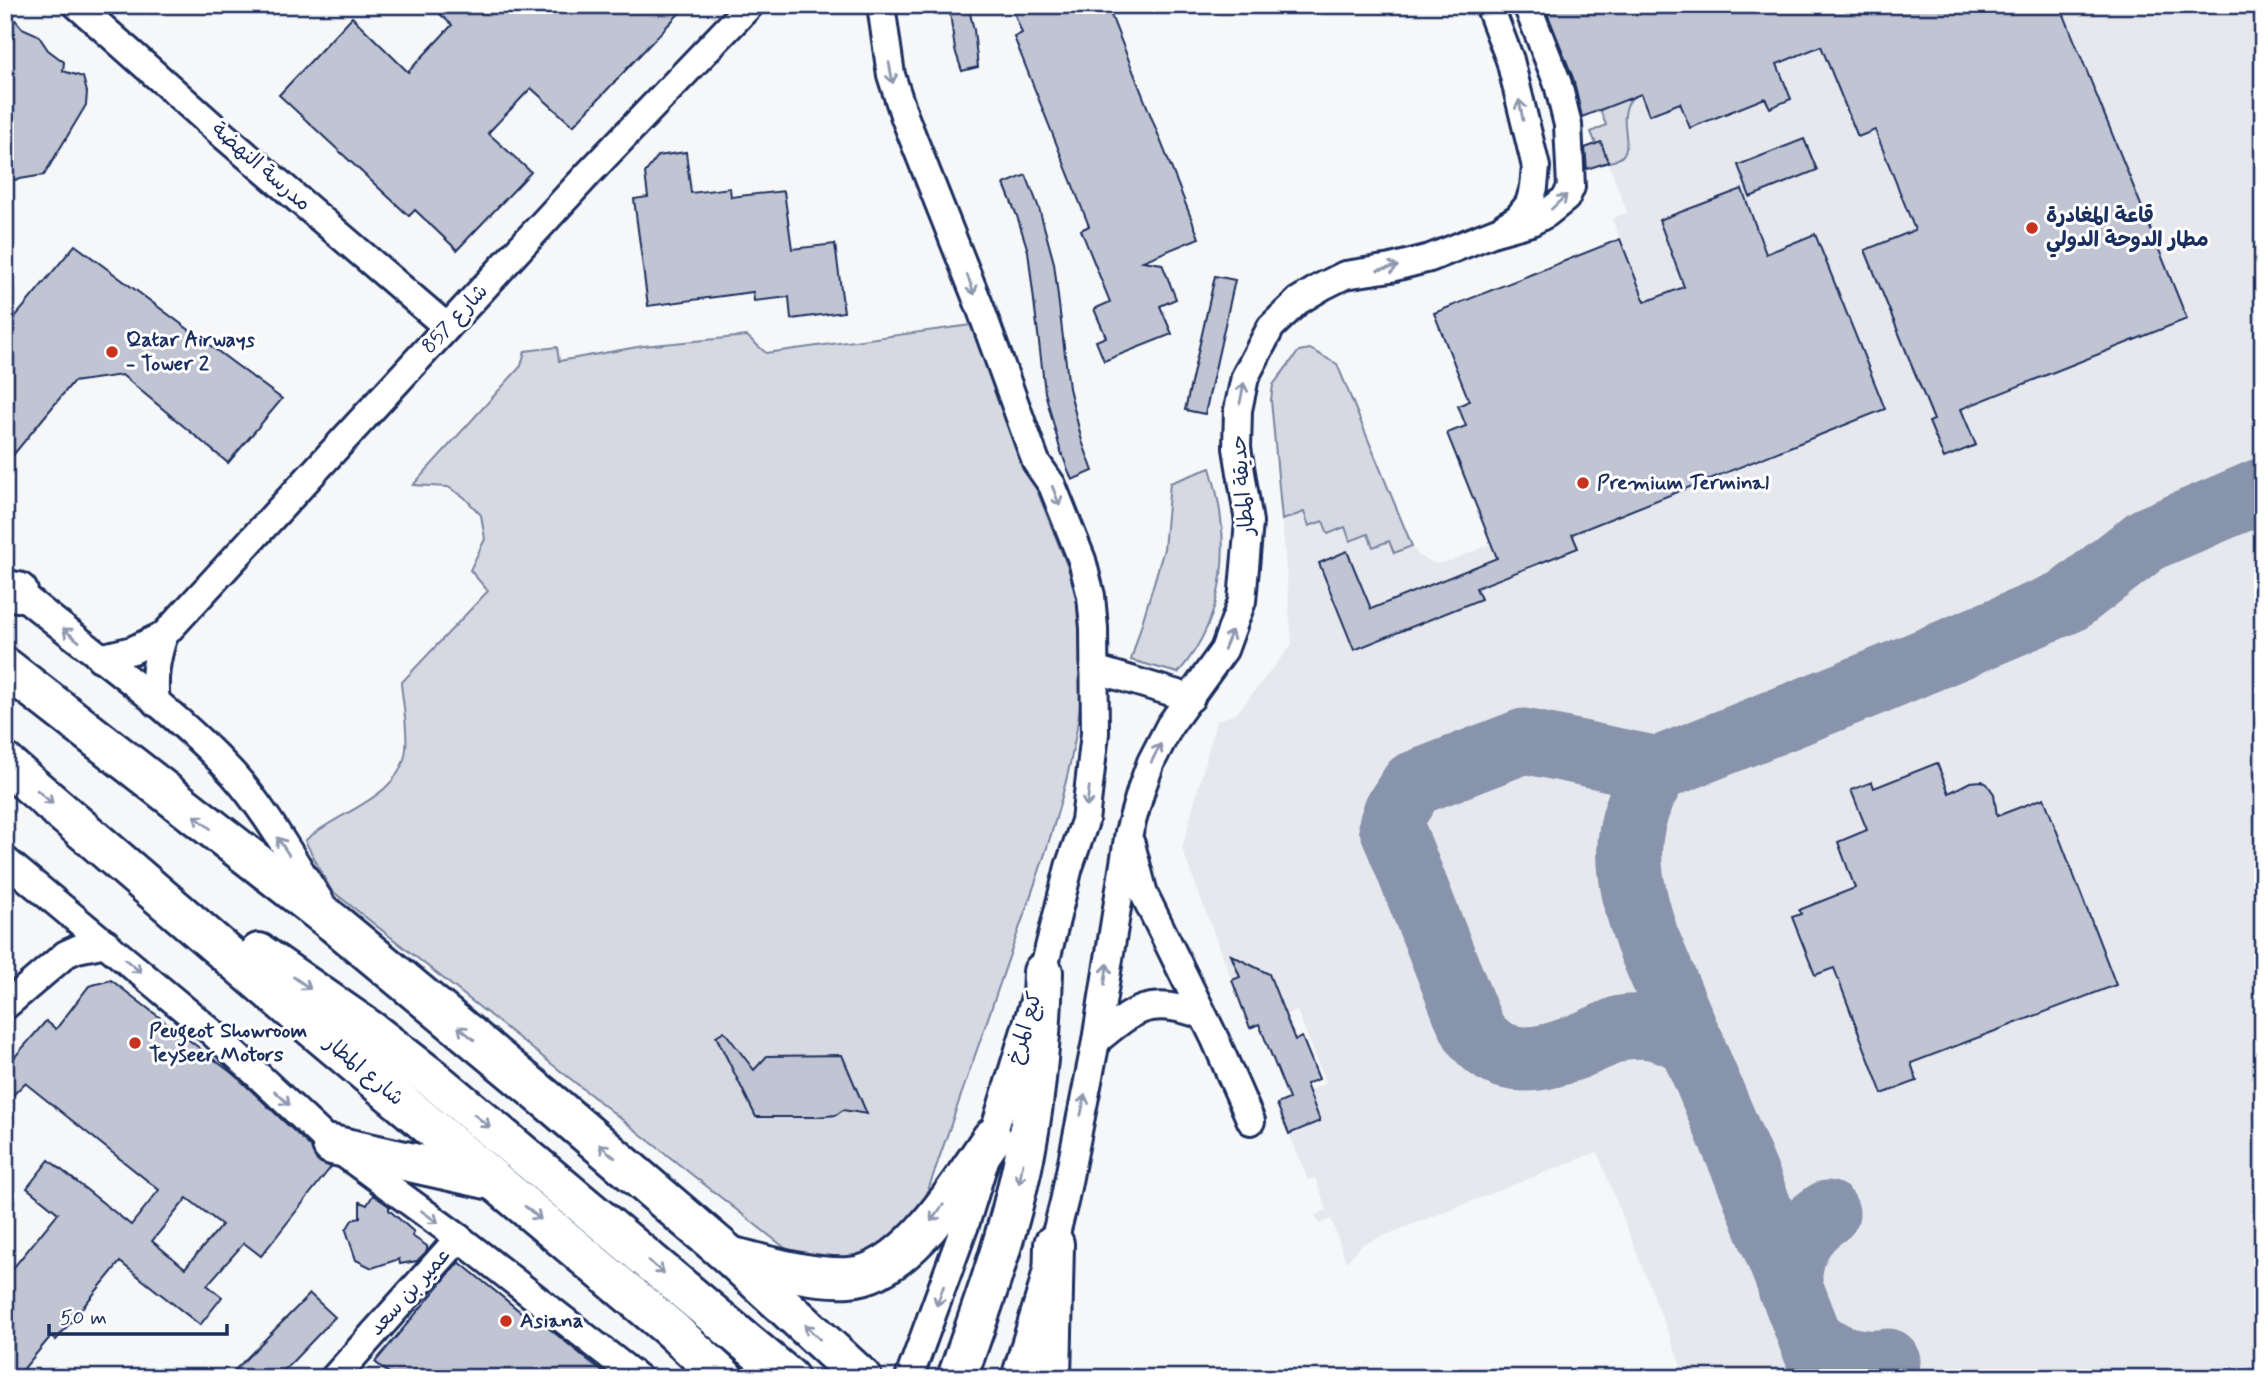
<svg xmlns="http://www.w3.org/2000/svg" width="2268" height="1383" viewBox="0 0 2268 1383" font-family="Mynerve,'Playpen Sans Arabic',sans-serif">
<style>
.built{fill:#e6e8ee}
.green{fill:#d6d9e2;stroke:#7884a0;stroke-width:2}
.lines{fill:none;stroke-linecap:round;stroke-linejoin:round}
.taxiway{stroke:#8893ac;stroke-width:65}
.building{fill:#c0c4d3;stroke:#1b2f5e;stroke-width:2;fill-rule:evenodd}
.street-casing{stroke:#1b2f5e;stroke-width:32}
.highway-casing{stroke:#1b2f5e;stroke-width:44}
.street{stroke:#fff;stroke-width:26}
.highway{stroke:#fff;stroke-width:38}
.oneway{stroke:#8d97ae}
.poi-dot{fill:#c8321e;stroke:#fff;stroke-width:2.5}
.labels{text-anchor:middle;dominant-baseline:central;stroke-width:6;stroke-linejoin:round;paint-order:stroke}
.street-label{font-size:21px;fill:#1b2f5e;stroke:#fff}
.poi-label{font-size:21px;font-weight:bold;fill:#1b2f5e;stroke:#fff;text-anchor:start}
</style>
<rect width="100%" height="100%" fill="#f6f7f9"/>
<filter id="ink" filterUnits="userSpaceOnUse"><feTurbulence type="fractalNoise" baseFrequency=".0143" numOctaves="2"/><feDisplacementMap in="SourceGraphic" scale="14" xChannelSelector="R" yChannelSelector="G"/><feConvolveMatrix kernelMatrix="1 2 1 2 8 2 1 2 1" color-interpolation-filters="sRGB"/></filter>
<g filter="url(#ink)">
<!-- built -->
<path class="built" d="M1537 5H2263V1378H1686L1597 1152 1363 1244 1346 1262 1331 1219 1319 1224 1315 1215 1327 1210 1315 1178 1308 1180 1277 1104 1326 1083 1297 1010 1250 1028 1182 849 1216 721 1237 713 1292 644 1282 520 1304 512 1323 520 1389 540 1394 553 1412 546 1419 556 1436 564 1450 561 1491 544 1447 433 1461 428 1463 433 1468 431 1458 406 1477 398 1465 389 1434 313 1620 239 1612 219 1627 212 1608 162 1587 169 1579 150 1596 144 1591 132 1606 125 1600 110 1582 117Z"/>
<!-- green -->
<g class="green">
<path d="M1639 91C1631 98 1626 104 1625 115 1622 132 1638 158 1608 162L1601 143 1596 144 1591 132 1606 125 1600 110Z"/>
<path d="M971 325 1074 583C1105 705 1048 846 1008 960 981 1039 953 1118 926 1196L910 1237 880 1257 819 1262 785 1248 331 890 305 841C337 811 401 799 406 749 408 728 403 704 401 683L488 591 470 570 485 539 481 515 464 497 448 487 413 485 521 366 525 351 557 347 559 361 643 346 747 336 766 353Z"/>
<path d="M1310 349 1337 364 1412 546 1394 553 1389 541 1373 547 1368 534 1350 541 1345 527 1328 534 1323 521 1309 526 1304 512 1282 520 1271 400 1273 385 1299 351Z"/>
<path d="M1210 468C1232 539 1228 615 1178 673L1131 660 1164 549 1170 483Z"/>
</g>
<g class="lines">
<!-- taxiway -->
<g class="taxiway">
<path d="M1658 769 1524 741 1413 784 1396 810 1391 825 1465 1012C1469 1020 1472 1030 1478 1037 1517 1083 1578 1045 1621 1028 1648 1023 1670 1029 1693 1045"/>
<path d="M1790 1289C1788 1257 1799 1231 1827 1213"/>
<path d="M1810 1337C1832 1359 1858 1365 1888 1361"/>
<path d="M1826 1378 1750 1183 1647 939C1626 877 1618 825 1658 769L1878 681 2068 601 2148 539 2263 490"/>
</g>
</g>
<!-- building -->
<g class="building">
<path d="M430 5H687L573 126 531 88 488 133 531 172 457 250 415 210 409 216 279 95 352 17 408 72 452 25Z"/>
<path d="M949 5H968L974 30 978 67 962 71 955 50Z"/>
<path d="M1011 5H1107L1199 238 1143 261 1162 264 1176 299 1160 306 1172 334 1104 361 1096 341 1106 337 1094 309 1110 302 1081 230 1089 226 1014 37 1022 33Z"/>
<path d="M1544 5H2060L2187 319 1961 409 1976 445 1944 458 1929 422 1934 420 1865 250 1915 230 1875 130 1858 137 1821 46 1777 64 1791 99 1770 108 1765 98 1690 128 1680 103 1649 115 1641 94 1582 117 1573 78Z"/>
<path d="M5 8 22 28 38 35 48 50 64 62 63 71 83 77 87 92 86 105 44 175 14 180 5 171Z"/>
<path d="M1804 139 1817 170 1750 197 1738 165Z"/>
<path d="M1601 142 1608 162 1587 169 1585 148Z"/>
<path d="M686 152 691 193 730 188 731 197 784 191 792 249 835 244 844 312 791 319 789 297 754 301 753 292 648 306 634 199 648 197 645 173 658 156Z"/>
<path d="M1026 175 1039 208 1054 263 1069 388 1082 441 1093 471 1072 480 1060 449 1045 392 1028 251 1017 216 1004 184Z"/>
<path d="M1742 189 1766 254 1815 234 1885 409 1572 534 1578 548 1476 588 1481 599 1354 650 1319 563 1347 551 1371 609 1497 558 1447 433 1466 426 1458 406 1469 401 1434 313 1620 239 1645 302 1684 287 1659 220Z"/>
<path d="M75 245 282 399 228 463 122 375 73 382 5 465V329Z"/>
<path d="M1215 276 1235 280 1205 414 1185 410Z"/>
<path d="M1937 763 1949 793 1970 782 1982 781 1987 784 1994 794 1997 816 2044 798 2116 985 1911 1063 1917 1081 1882 1094 1834 968 1815 975 1792 917 1801 914 1799 910 1855 888 1838 842 1867 830 1851 790 1872 782 1874 788Z"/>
<path d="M1231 955 1269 974 1295 1040 1302 1037 1319 1079 1306 1084 1320 1121 1289 1134 1277 1104 1289 1099 1259 1024 1250 1028 1232 980 1240 977Z"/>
<path d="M111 980 237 1077 311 1147 317 1161 331 1167 261 1256 244 1243 207 1285 222 1297 200 1325 120 1262 56 1340 51 1336 16 1378H5V1278L58 1213 27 1188 49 1160 131 1225 159 1190 25 1083 5 1103V1068L46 1021 56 1029 89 986ZM187 1198 222 1225 185 1268 152 1241Z"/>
<path d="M724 1031 754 1070 767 1056 842 1055 867 1114 843 1110 836 1115 816 1117H756L716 1036Z"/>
<path d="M373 1195 389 1206V1210L414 1232 412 1236 427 1246V1251L417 1261 400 1264 399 1259 372 1268 356 1260 346 1230 352 1220 360 1217V1202L367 1205Z"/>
<path d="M459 1262 537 1325 540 1321 610 1378H395L375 1362Z"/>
<path d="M310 1294 335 1317 277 1378H227Z"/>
</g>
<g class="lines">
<defs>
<g id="street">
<path d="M77 5 223 135 447 327"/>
<path d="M881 5 891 75 905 118 980 307 1036 462 1052 485 1082 560 1091 596 1094 628 1095 733 1085 821 1069 867 1043 972 965 1225 909 1378"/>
<path d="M1489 5 1510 60 1536 167 1534 187 1529 204 1518 218 1505 226"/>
<path d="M6 582C81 645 167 702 233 774 267 812 292 859 320 901"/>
<path d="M100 658 133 650 164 635 590 172 750 5"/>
<path d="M1094 669 1191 698"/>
<path d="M156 703C153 678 156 659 164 635"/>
<path d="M1131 844 1144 894 1215 1039 1251 1121"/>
<path d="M5 860 214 1034 332 1145 459 1238 638 1378"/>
<path d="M5 1006 66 954 77 949 106 943"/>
<path d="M1096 1041C1137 1007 1149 997 1202 1015"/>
<path d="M334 1378 459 1238"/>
<path d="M1015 1378 1042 1289 1064 1202 1096 1041 1129 832 1142 787 1151 762 1170 725 1224 650 1242 601 1249 522 1237 448 1238 410 1245 377 1271 327 1298 301 1323 286 1345 275 1391 268 1430 258 1495 232 1531 222 1546 214 1566 198 1571 187 1568 125 1558 84 1527 5"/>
</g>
<g id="highway">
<path d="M5 590 18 592"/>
<path d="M5 667 334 923 557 1108 730 1256 862 1378"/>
<path d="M5 763 312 1027 672 1330 724 1378"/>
<path d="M259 953 371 1031 433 1079 789 1378"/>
<path d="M332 1145 491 1180"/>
<path d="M733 1257C770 1266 810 1279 849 1277 908 1274 961 1182 992 1138"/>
<path d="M957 1378C979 1316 1002 1253 1017 1189 1035 1118 1041 1045 1043 972"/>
<path d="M1051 1378 1054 1244"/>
</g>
</defs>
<!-- street casing -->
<use href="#street" class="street-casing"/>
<!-- highway casing -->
<use href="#highway" class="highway-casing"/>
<!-- street -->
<use href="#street" class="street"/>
<!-- highway -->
<use href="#highway" class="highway"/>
</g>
<!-- one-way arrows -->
<defs><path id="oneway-shaft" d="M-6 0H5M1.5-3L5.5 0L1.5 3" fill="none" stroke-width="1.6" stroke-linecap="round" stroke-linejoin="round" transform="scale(1.75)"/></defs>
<g class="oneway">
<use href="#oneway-shaft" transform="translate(891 73) rotate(79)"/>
<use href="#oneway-shaft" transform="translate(1521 110) rotate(-101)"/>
<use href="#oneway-shaft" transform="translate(1559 202) rotate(-43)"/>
<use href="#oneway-shaft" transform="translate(1388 268) rotate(-11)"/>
<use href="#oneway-shaft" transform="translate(971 285) rotate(69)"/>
<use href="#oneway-shaft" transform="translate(1242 393) rotate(-79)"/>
<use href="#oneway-shaft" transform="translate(1056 496) rotate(69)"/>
<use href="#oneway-shaft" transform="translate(71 635) rotate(-141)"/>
<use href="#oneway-shaft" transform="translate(1228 640) rotate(-68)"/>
<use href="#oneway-shaft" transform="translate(1156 753) rotate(-63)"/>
<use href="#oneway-shaft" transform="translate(45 797) rotate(41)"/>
<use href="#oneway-shaft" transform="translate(1088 797) rotate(97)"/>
<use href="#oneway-shaft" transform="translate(202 822) rotate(-142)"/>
<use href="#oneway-shaft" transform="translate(283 846) rotate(-123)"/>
<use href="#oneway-shaft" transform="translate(133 966) rotate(40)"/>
<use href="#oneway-shaft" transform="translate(1106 974) rotate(-82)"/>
<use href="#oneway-shaft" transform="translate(302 983) rotate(35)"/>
<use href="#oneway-shaft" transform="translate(466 1033) rotate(-140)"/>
<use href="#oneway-shaft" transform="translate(282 1098) rotate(43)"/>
<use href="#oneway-shaft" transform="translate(1083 1105) rotate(-78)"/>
<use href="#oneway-shaft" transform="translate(482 1121) rotate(40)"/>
<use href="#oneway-shaft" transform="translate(607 1151) rotate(-139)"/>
<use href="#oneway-shaft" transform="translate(1021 1173) rotate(101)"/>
<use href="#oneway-shaft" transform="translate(533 1213) rotate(40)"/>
<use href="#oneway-shaft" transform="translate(937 1213) rotate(127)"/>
<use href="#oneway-shaft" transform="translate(430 1217) rotate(36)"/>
<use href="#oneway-shaft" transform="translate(656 1267) rotate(40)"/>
<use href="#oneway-shaft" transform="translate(940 1296) rotate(110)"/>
<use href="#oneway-shaft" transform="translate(812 1332) rotate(-137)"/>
</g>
</g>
<!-- markers -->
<g class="poi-dot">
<circle cx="2032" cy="228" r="7"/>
<circle cx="112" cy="352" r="7"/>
<circle cx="1583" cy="483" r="7"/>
<circle cx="135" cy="1043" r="7"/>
<circle cx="506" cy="1321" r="7"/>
</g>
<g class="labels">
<!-- street labels -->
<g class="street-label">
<text transform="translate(261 167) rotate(41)">مدرسة النهضة</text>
<text transform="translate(455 319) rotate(-47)">شارع 857</text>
<text transform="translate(1243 485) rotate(-95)">حديقة المطار</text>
<text transform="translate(1025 1028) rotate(-73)">كبع المرخ</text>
<text transform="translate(364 1071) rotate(40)">شارع المطار</text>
<text transform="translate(410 1292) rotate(-48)">عمير بن سعد</text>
</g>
<!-- poi labels -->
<g class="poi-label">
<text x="2046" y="216">قاعة المغادرة<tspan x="2046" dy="24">مطار الدوحة الدولي</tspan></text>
<text x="126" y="340">Qatar Airways<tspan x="126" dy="24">- Tower 2</tspan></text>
<text x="1597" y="483">Premium Terminal</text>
<text x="149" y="1031">Peugeot Showroom<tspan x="149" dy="24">Teyseer Motors</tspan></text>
<text x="520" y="1321">Asiana</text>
</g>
</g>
<!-- margin -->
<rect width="2268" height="1383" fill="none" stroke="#fff" stroke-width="28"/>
<rect x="14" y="14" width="2240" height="1355" fill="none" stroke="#1b2f5e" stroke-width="2.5" filter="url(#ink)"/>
<!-- scale -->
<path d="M49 1324v10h178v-10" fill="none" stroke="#1b2f5e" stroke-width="3.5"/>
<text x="60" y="1324" font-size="21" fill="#1b2f5e" stroke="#ffffff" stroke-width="5" paint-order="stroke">50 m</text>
</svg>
